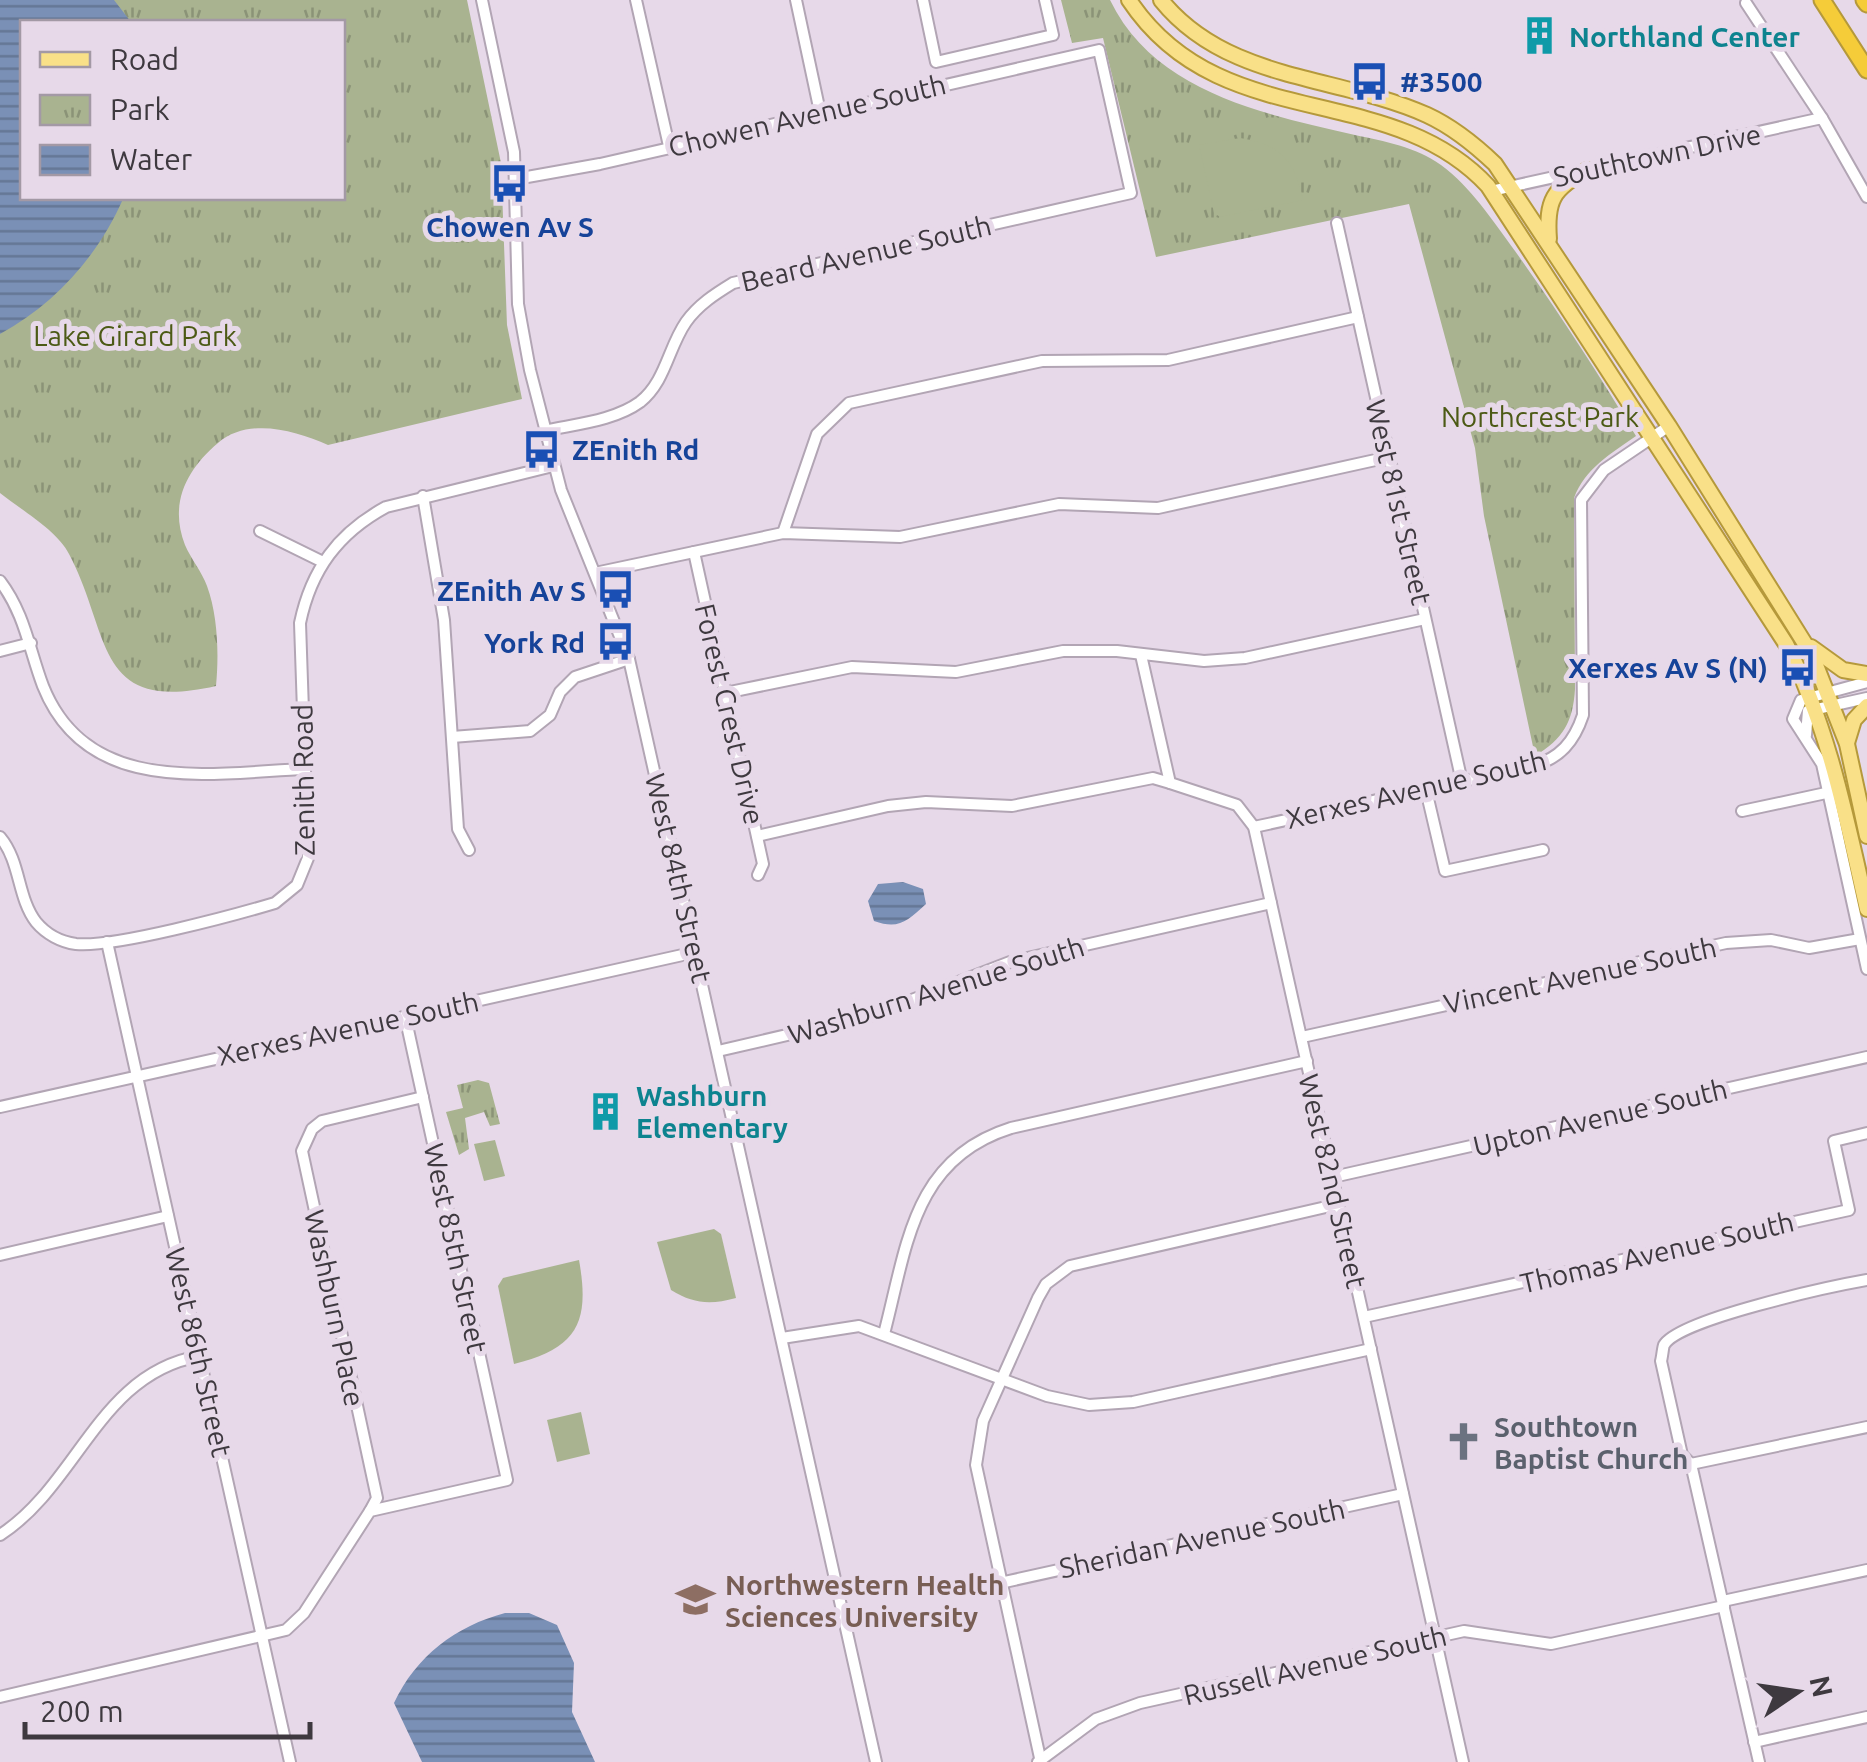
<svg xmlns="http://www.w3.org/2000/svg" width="1867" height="1762" viewBox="0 0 1867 1762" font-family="Ubuntu,sans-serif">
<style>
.park{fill:url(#park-tufts);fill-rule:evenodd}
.garden{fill:#a9b390}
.water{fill:url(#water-rules)}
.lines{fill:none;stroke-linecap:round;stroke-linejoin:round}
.minor-casing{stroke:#b2a5b4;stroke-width:14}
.major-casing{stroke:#b5993b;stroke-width:18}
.highway-casing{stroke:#b5993b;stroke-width:19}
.minor{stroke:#fff;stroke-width:10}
.major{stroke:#f9e088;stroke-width:14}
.highway{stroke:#f5cc39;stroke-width:15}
.labels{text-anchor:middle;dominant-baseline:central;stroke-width:10;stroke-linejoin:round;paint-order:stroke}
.culture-label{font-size:28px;font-weight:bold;fill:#0d838f;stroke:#e7d9e9;text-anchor:start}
.transit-label{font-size:28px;font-weight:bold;fill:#164399;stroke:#e7d9e9;text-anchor:end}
.street-label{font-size:28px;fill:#3e393f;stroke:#e7d9e9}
.park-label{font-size:28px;fill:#4c5a15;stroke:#e7d9e9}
.worship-label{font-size:28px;font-weight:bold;fill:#5b616d;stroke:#e7d9e9;text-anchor:start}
.education-label{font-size:28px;font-weight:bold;fill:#785e54;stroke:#e7d9e9;text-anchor:start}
</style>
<defs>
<pattern id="park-tufts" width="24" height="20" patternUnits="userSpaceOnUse" patternTransform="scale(2.5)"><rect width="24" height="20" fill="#a9b390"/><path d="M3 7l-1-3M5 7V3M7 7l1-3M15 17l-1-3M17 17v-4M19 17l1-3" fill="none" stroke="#8b9377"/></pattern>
<pattern id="water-rules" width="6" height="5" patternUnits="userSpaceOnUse" patternTransform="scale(2.5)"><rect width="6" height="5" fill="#7a90b6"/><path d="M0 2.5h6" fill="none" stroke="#657795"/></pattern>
</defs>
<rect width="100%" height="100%" fill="#e7d9e9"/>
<!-- park -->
<g class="park">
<path d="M0 0H467L501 163 507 325 522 399 328 445C295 430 248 417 218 443 186 470 169 504 185 545 191 559 202 572 207 586 218 616 219 655 216 686 93 714 112 635 69 554 57 530 21 510 0 493ZM22 22H342V198H22Z"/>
<path d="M1061 0H1110C1155 93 1265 114 1355 135 1384 141 1416 147 1441 165 1471 187 1493 221 1515 251 1558 311 1598 373 1636 436 1611 454 1585 468 1574 498L1575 689C1573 722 1563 739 1535 756L1484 516 1475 448 1409 204 1156 257 1103 38 1072 43Z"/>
<path d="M478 1080 489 1083 500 1124 490 1126 484 1112 465 1118 469 1149 459 1155 446 1112 463 1108 457 1085Z"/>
</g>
<!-- garden -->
<g class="garden">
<path d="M1240 138C1280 144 1295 161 1303 200L1220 217 1214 213 1199 145Z"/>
<path d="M495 1140 505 1176 484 1181 474 1144Z"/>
<path d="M714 1229 721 1234 736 1298C710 1305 694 1304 671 1290L657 1242Z"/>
<path d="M579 1260C590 1322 578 1348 514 1364L498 1286 503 1278Z"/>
<path d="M581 1412 590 1454 557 1462 547 1420Z"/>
</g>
<!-- water -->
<g class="water">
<path d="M0 0H114L131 22H22V198L123 199C98 256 55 304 0 334Z"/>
<path d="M903 882 923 889 926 904C907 921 899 930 874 921L868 901 878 884Z"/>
<path d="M505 1613H529L557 1625 574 1663 572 1712 595 1762H422L394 1703C416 1656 456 1626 505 1613Z"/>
</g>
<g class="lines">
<defs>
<g id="minor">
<path d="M482 0 514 152 518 304 530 370 561 490 629 659 876 1762"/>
<path d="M636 0 669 146"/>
<path d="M796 0 820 112"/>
<path d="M923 0 936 62 1053 35 1045 0"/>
<path d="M1746 3 1822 118"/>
<path d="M516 179 600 164 1099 50 1131 193 733 283C715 294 698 305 686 322 668 348 666 381 640 402 614 421 575 424 544 431"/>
<path d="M1491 191 1822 118 1867 197"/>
<path d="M1337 223 1462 782"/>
<path d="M423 496 444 620 458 829 469 850"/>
<path d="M260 531 323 562"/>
<path d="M783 533 817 434 849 403 1042 361 1168 360 1358 317"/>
<path d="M694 552 763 864 758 875"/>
<path d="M595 573 783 533 900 537 1059 504 1158 508 1389 457"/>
<path d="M0 581C25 614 29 649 43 686 87 797 210 773 305 769"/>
<path d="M0 651 31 643"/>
<path d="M1141 655 1170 783 1237 805 1254 827 1463 1762"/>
<path d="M1867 682 1801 700 1793 719 1822 764 1867 969"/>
<path d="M725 693 852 667 956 672 1063 651H1117L1204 661 1245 658 1425 619"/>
<path d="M1806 735 1808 711 1867 698"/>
<path d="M452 737 530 731 550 715 560 692 575 677 629 659"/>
<path d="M1426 790 1445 871 1543 850"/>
<path d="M1742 811 1826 793"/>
<path d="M1254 827 1533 766C1560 758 1574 742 1583 715L1581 500 1604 470 1669 426"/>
<path d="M757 836 888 806 926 802 1012 806 1153 778 1170 783"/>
<path d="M0 837C21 862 17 897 36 922 46 934 61 942 76 944 113 948 235 915 275 903L297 885 308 858 300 623C311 570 338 533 386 507L553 466"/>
<path d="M107 942 290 1762"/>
<path d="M1302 1037 1726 943 1771 940 1809 948 1860 939"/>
<path d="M718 1051 873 1015 1010 962 1271 903"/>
<path d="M0 1107 696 952"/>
<path d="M1333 1177 1867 1057"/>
<path d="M0 1255 168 1216"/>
<path d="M1364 1317 1849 1210 1834 1141 1867 1133"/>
<path d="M884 1334C907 1247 912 1159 1011 1128L1307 1061"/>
<path d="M782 1338 859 1326 1047 1396 1089 1405 1133 1402 1371 1349"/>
<path d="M1691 1464 1867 1427"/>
<path d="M370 1511 377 1498 302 1151 312 1129 322 1121 423 1097"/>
<path d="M0 1535C78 1485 99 1373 200 1356"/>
<path d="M1000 1583 1403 1494"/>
<path d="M1723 1601 1867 1570"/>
<path d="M0 1697 286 1630 304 1613 370 1511 507 1480 405 1016"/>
<path d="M1754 1742 1867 1717"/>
<path d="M1040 1758 976 1465 983 1421 1038 1298 1046 1284 1070 1266 1339 1204"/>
<path d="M1038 1762 1096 1719 1140 1703 1464 1631 1551 1644 1724 1606"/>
<path d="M1759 1762 1691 1464 1682 1455 1661 1361C1662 1358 1663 1347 1664 1345 1679 1319 1833 1286 1867 1280"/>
</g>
<g id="major">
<path d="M1129 0C1220 137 1388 78 1488 186L1786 644C1829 728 1846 817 1867 909"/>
<path d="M1161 0C1227 82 1338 75 1427 115 1453 127 1474 144 1495 164L1669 426 1812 655 1847 744 1867 836"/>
<path d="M1549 239C1546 200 1553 189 1587 170"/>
<path d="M1811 647 1843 670 1867 674"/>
<path d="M1847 743 1854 720 1867 706"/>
</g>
<g id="highway">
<path d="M1822 0 1867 70"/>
<path d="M1864 0 1867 4"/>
</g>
</defs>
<!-- minor casing -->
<use href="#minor" class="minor-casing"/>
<!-- major casing -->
<use href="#major" class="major-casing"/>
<!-- highway casing -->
<use href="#highway" class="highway-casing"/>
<!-- minor -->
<use href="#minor" class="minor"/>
<!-- major -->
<use href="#major" class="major"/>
<!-- highway -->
<use href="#highway" class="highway"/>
</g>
<!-- icons -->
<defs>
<symbol id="building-bare" viewBox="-9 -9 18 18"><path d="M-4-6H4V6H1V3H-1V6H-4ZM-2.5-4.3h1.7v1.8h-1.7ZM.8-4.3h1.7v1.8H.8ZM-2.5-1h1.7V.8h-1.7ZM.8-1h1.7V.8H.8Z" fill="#0f9aa8" stroke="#e7d9e9" stroke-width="2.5" paint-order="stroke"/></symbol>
<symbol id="bus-bare" viewBox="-9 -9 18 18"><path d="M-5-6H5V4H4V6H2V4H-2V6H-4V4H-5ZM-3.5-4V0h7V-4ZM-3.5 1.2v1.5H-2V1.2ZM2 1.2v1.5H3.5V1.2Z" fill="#1a4fb4" stroke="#e7d9e9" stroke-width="2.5" paint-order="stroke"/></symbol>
<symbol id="church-bare" viewBox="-9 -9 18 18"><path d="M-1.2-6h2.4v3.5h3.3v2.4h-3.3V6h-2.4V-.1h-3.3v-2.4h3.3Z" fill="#6b7280" stroke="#e7d9e9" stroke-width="2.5" paint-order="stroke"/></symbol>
<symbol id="university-bare" viewBox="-9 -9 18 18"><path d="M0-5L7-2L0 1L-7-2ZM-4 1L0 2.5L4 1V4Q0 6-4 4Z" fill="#8d6e63" stroke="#e7d9e9" stroke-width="2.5" paint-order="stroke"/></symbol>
</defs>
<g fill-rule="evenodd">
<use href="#building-bare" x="1512" y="8" width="55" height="55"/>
<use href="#bus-bare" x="1342" y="54" width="55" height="55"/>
<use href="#bus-bare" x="482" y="156" width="55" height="55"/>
<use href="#bus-bare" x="514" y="422" width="55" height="55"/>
<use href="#bus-bare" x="588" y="562" width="55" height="55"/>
<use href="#bus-bare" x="588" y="614" width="55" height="55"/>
<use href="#bus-bare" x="1770" y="640" width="55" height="55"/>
<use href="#building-bare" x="578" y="1084" width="55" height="55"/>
<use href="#church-bare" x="1436" y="1414" width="55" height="55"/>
<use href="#university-bare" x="668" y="1572" width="55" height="55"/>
</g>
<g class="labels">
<!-- culture labels -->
<g class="culture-label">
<text x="1569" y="36">Northland Center</text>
<text x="636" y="1095">Washburn<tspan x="636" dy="32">Elementary</tspan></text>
</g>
<!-- transit labels -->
<g class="transit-label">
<text x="1400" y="81" text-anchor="start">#3500</text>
<text x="510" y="226" text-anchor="middle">Chowen Av S</text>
<text x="572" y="449" text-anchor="start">ZEnith Rd</text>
<text x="586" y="590">ZEnith Av S</text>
<text x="585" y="642">York Rd</text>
<text x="1768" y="667">Xerxes Av S (N)</text>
</g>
<!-- street labels -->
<g class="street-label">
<text transform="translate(807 115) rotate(-13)">Chowen Avenue South</text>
<text transform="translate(1657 155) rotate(-12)">Southtown Drive</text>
<text transform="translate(866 253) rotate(-13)">Beard Avenue South</text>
<text transform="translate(1399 502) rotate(77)">West 81st Street</text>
<text transform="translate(730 714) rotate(77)">Forest Crest Drive</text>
<text transform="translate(303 780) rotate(-91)">Zenith Road</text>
<text transform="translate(1416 789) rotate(-13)">Xerxes Avenue South</text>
<text transform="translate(679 878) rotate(77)">West 84th Street</text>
<text transform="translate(1580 975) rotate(-12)">Vincent Avenue South</text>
<text transform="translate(936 990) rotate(-17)">Washburn Avenue South</text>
<text transform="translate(348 1028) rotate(-12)">Xerxes Avenue South</text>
<text transform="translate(1600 1117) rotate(-13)">Upton Avenue South</text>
<text transform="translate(1333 1181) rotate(77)">West 82nd Street</text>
<text transform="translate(456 1248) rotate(78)">West 85th Street</text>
<text transform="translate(1657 1252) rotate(-13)">Thomas Avenue South</text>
<text transform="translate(335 1308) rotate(78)">Washburn Place</text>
<text transform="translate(199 1352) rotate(77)">West 86th Street</text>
<text transform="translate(1202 1538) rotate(-12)">Sheridan Avenue South</text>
<text transform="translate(1315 1665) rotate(-13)">Russell Avenue South</text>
</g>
<!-- park labels -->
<g class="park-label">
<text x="135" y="335">Lake Girard Park</text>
<text x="1540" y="416">Northcrest Park</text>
</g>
<!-- worship labels -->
<g class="worship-label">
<text x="1494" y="1426">Southtown<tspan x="1494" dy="32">Baptist Church</tspan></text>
</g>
<!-- education labels -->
<g class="education-label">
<text x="725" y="1584">Northwestern Health<tspan x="725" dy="32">Sciences University</tspan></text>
</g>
</g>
<!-- legend -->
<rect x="20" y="20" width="325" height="180" fill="#e7d9e9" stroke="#a399a5" stroke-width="2.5"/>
<rect x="40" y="52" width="50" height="15" fill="#f9e088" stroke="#a399a5" stroke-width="2.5"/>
<text x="110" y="70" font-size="30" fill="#3e393f">Road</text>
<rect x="40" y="95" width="50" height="30" fill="url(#park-tufts)" stroke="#a399a5" stroke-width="2.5"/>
<text x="110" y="120" font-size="30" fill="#3e393f">Park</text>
<rect x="40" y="145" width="50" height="30" fill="url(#water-rules)" stroke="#a399a5" stroke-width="2.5"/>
<text x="110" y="170" font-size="30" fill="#3e393f">Water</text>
<!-- north arrow -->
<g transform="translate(1797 1692) rotate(77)" stroke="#e7d9e9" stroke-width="8" paint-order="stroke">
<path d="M0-8L18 38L0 25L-18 38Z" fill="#3e393f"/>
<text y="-15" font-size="28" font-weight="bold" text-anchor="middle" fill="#3e393f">N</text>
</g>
<!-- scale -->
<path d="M25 1722v15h285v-15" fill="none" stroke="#3e393f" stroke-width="5"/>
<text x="40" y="1722" font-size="30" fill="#3e393f" stroke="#e7d9e9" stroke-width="8" paint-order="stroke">200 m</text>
</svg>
